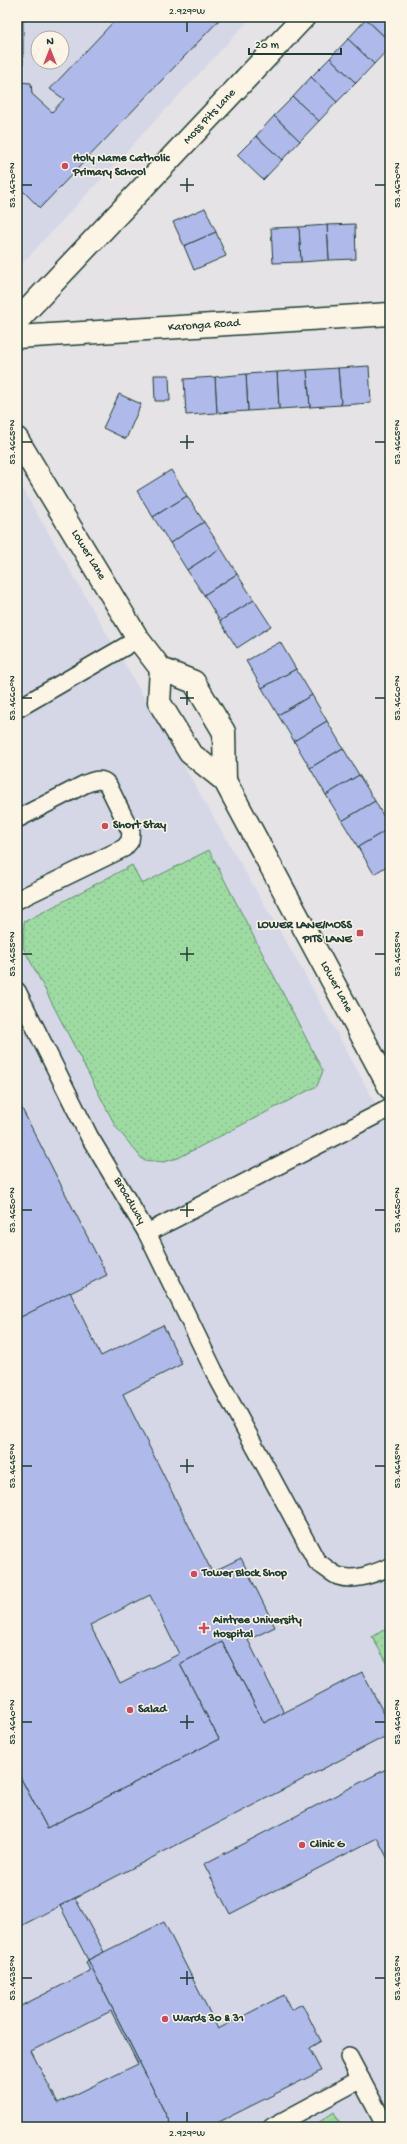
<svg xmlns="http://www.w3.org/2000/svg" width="407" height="2144" viewBox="0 0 407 2144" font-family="'Gochi Hand',sans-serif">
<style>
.built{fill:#d5d7e7;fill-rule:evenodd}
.grass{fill:url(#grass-dots);stroke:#5e8c6b}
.forest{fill:url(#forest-crowns);stroke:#5e8c6b}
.building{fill:#afbaea;stroke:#1f3d34;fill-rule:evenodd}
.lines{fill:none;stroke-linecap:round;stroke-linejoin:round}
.lane-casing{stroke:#1f3d34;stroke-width:20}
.street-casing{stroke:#1f3d34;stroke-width:25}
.secondary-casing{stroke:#1f3d34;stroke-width:25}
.lane{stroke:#fcf5e5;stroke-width:17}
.street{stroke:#fcf5e5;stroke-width:22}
.secondary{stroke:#fcf5e5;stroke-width:22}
.ticks{fill:none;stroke:#1f3d34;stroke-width:1.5}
.poi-dot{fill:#d1495b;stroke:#fcf5e5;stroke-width:1.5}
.labels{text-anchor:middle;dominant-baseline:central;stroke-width:3;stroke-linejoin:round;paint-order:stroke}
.street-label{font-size:12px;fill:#1f3d34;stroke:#fcf5e5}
.poi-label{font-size:12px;font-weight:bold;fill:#1f3d34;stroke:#fcf5e5;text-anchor:start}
.neatline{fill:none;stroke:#1f3d34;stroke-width:1.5}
.ticks-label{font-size:10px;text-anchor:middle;fill:#1f3d34}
</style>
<defs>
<pattern id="grass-dots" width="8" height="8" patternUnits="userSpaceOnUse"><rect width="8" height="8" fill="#9edba2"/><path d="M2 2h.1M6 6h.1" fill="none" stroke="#88bd8c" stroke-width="1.8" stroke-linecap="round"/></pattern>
<pattern id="forest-crowns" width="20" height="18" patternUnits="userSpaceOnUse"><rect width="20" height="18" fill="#9edba2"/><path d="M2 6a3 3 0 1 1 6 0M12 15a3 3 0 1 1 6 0" fill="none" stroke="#88bd8c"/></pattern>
</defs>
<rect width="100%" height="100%" fill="#e5e3e6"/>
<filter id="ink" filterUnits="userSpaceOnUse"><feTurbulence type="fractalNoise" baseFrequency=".025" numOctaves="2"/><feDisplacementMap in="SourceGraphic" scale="8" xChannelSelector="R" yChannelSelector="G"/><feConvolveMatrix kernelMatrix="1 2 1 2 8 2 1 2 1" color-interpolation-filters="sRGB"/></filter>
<g filter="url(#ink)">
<!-- built -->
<g class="built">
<path d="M17 17H252L17 269ZM38 38H62V62H38Z"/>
<path d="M17 479 300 966 390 1130V2127H17Z"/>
</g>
<!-- grass -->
<g class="grass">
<path d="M209 850 323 1071 317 1086 178 1158 163 1162 143 1160 116 1127 23 947 24 922 132 865 142 884Z"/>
<path d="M390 1626V1668L372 1637Z"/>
</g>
<!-- forest -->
<path class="forest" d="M334 2112 342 2127H312Z"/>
<!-- building -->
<g class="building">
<rect x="17" y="17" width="6" height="48"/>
<path d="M118 17H222L40 208 17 185V82L31 83 32 94 52 112 64 99 50 89Z"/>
<path d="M369 17H390V42L366 19Z"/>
<path d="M366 19 390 42V47L374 64 348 39Z"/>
<path d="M348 39 374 64 356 83 330 58Z"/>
<path d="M330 58 356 83 337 102 311 77Z"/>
<path d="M311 77 337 102 319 121 293 97Z"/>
<path d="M293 97 319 121 300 141 274 116Z"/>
<path d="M274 116 300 141 282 160 256 136Z"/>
<path d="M256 136 282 160 263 180 237 155Z"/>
<path d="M205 208 216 232 184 246 173 222Z"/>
<path d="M355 224 356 259 329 260 327 225Z"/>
<path d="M327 225 329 260 301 262 299 227Z"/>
<path d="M299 227 301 262 273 263 271 228Z"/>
<path d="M216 232 226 256 194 270 184 246Z"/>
<path d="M369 366 371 403 341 405 338 368Z"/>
<path d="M338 368 341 405 310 407 307 370Z"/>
<path d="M307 370 310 407 279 409 277 372Z"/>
<path d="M277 372 279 409 248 411 246 374Z"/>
<path d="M246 374 248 411 217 413 215 377Z"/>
<path d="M154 375H169L170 401H155Z"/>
<path d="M215 377 217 413 186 415 184 379Z"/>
<path d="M119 394 141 404 126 439 103 428Z"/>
<path d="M171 470 187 496 153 517 137 491Z"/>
<path d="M187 496 204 522 170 543 153 517Z"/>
<path d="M204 522 221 548 187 570 170 543Z"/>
<path d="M221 548 237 574 204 595 187 570Z"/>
<path d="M237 574 254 600 220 621 204 595Z"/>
<path d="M254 600 271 626 237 648 220 621Z"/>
<path d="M280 642 296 669 262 688 246 661Z"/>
<path d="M296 669 312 695 278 715 262 688Z"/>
<path d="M312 695 327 721 294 741 278 715Z"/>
<path d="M327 721 343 748 310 768 294 741Z"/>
<path d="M343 748 359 775 326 795 310 768Z"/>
<path d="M359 775 375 801 342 821 326 795Z"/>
<path d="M375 801 390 828 358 847 342 821Z"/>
<path d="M390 828V864L374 874 358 847Z"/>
<path d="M17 1099 107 1275 17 1319Z"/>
<path d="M70 1292 101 1356 163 1325 182 1364 123 1394 212 1572 241 1558 275 1627 248 1640 284 1713 264 1723 222 1642 180 1664 219 1739 47 1828 17 1771V1319ZM150 1595 179 1654 120 1683 90 1625Z"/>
<path d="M222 1642 264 1723 362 1672 390 1725V1734L17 1928V1771L47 1828 219 1739 180 1664Z"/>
<path d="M390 1767V1863L377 1838 230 1914 204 1864Z"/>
<path d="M75 1898 104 1952 88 1960 60 1906Z"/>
<path d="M164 1922 218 2029 284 1995 291 2010 302 2004 321 2041 309 2048 321 2071 209 2127H172L88 1960Z"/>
<path d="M88 1960 172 2127H17V2008L90 1971 86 1962ZM111 2011 138 2064 58 2103 31 2051Z"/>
</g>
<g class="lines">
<defs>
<g id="lane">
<path d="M17 709 138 639"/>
<path d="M17 819 85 784C93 781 102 777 108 785L131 832 130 841 124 848 17 900"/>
<path d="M17 991 89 1136 147 1233 214 1371 317 1562C324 1566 331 1573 338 1576 355 1582 375 1573 390 1567"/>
<path d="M147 1233 390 1108"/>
<path d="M349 2057 386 2127"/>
<path d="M272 2127 361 2079"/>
</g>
<g id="street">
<path d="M17 321 304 17"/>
<path d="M17 337 390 314"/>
</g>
<g id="secondary">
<path d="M17 439 138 639 161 669 194 682 224 732 225 781"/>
<path d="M161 669 159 702 190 753 225 781 390 1088"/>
</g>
</defs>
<!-- lane casing -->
<use href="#lane" class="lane-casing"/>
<!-- street casing -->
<use href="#street" class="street-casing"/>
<!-- secondary casing -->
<use href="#secondary" class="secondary-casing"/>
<!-- lane -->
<use href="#lane" class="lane"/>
<!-- street -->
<use href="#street" class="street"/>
<!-- secondary -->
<use href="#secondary" class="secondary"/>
</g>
</g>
<!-- ticks -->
<path class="ticks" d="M187 22V32M187 178V192M22 185H32M180 185H194M375 185H385M187 435V449M22 442H32M180 442H194M375 442H385M187 691V705M22 698H32M180 698H194M375 698H385M187 947V961M22 954H32M180 954H194M375 954H385M187 1203V1217M22 1210H32M180 1210H194M375 1210H385M187 1459V1473M22 1466H32M180 1466H194M375 1466H385M187 1715V1729M22 1722H32M180 1722H194M375 1722H385M187 1971V1985M22 1978H32M180 1978H194M375 1978H385M187 2112V2122"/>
<!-- markers -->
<g class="poi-dot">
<circle cx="65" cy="166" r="4"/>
<circle cx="105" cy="826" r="4"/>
<rect x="356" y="929" width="8" height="8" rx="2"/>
<circle cx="194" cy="1574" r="4"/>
<path d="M202 1622h4v4h4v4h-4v4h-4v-4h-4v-4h4z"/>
<circle cx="130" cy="1710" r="4"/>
<circle cx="302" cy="1845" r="4"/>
<circle cx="165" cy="2019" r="4"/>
</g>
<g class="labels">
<!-- street labels -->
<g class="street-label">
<text transform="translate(210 117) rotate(-47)">Moss Pits Lane</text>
<text transform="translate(204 326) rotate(-4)">Karonga Road</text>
<text transform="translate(88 555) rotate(59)">Lower Lane</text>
<text transform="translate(336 987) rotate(62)">Lower Lane</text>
<text transform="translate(129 1201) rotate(60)">Broadway</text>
</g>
<!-- poi labels -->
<g class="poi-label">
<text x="73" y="159">Holy Name Catholic<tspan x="73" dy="14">Primary School</tspan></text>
<text x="113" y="826">Short Stay</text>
<text x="352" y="926" text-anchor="end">LOWER LANE/MOSS<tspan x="352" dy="14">PITS LANE</tspan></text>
<text x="202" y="1574">Tower Block Shop</text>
<text x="213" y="1621">Aintree University<tspan x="213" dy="14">Hospital</tspan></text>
<text x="138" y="1710">Salad</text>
<text x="310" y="1845">Clinic G</text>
<text x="173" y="2019">Wards 30 &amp; 31</text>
</g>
</g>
<!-- margin -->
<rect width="407" height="2144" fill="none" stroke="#fcf5e5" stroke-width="44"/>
<!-- north arrow -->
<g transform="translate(50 50)"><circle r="19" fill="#fcf5e5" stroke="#a4ab9e"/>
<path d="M0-3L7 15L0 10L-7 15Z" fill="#d1495b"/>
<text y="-6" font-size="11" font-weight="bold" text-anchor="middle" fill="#1f3d34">N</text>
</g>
<!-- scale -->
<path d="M249 48v6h92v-6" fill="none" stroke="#1f3d34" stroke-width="2"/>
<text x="255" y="48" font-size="12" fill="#1f3d34" stroke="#fcf5e5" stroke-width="3" paint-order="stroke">20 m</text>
<rect x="22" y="22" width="363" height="2100" class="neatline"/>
<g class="ticks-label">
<text x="187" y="14">2.929°W</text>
<text transform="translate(11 185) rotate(-90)" y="4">53.4670°N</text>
<text transform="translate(396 185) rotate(-90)" y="4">53.4670°N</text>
<text transform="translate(11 442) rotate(-90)" y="4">53.4665°N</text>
<text transform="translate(396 442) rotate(-90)" y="4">53.4665°N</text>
<text transform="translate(11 698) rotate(-90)" y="4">53.4660°N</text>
<text transform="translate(396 698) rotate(-90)" y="4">53.4660°N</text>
<text transform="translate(11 954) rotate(-90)" y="4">53.4655°N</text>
<text transform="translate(396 954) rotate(-90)" y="4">53.4655°N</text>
<text transform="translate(11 1210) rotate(-90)" y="4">53.4650°N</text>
<text transform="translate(396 1210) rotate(-90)" y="4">53.4650°N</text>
<text transform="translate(11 1466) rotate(-90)" y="4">53.4645°N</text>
<text transform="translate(396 1466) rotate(-90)" y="4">53.4645°N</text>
<text transform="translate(11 1722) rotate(-90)" y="4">53.4640°N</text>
<text transform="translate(396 1722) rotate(-90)" y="4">53.4640°N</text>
<text transform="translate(11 1978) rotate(-90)" y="4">53.4635°N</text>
<text transform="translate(396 1978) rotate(-90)" y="4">53.4635°N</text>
<text x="187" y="2136">2.929°W</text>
</g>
</svg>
